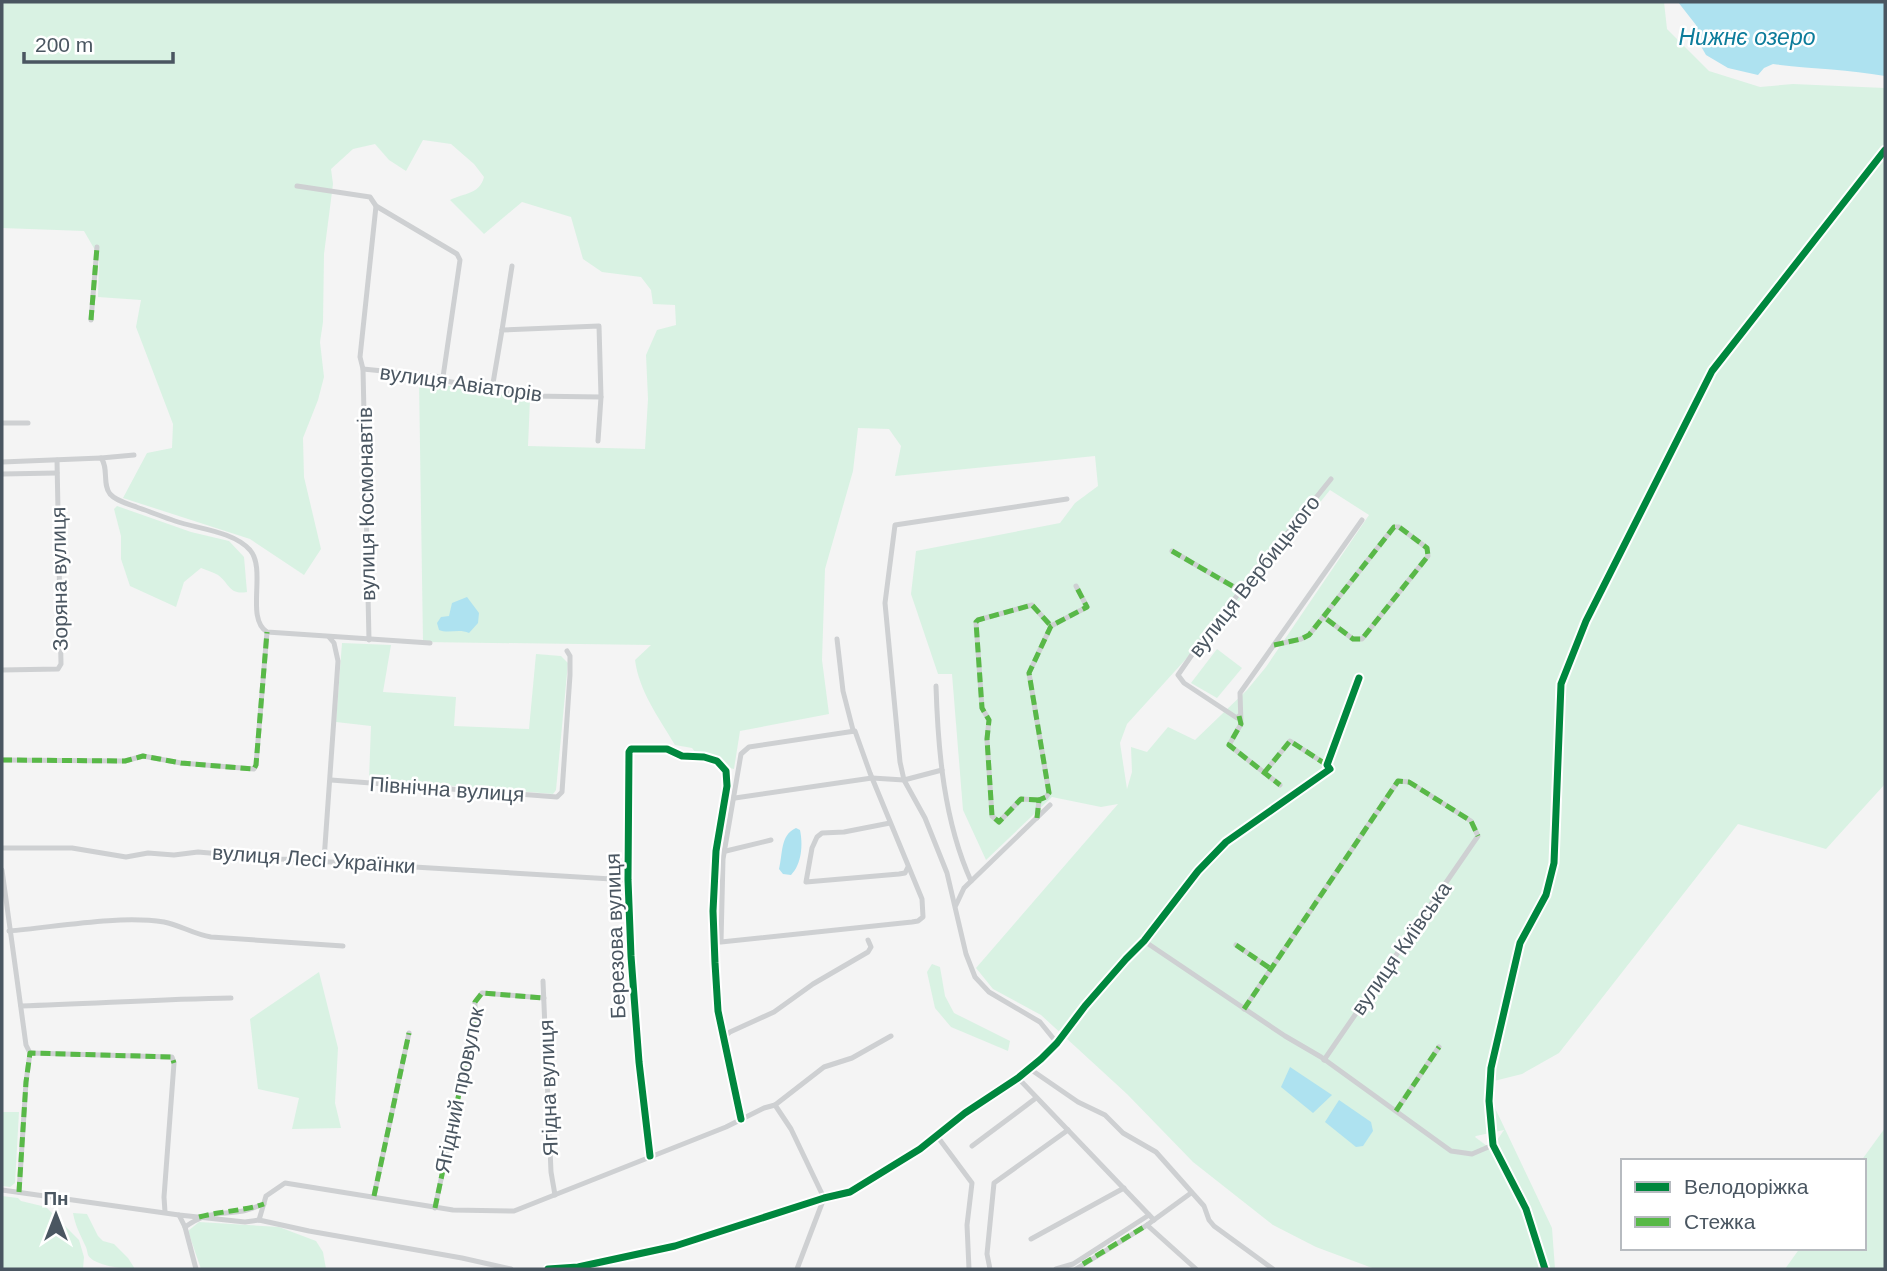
<svg xmlns="http://www.w3.org/2000/svg" width="1887" height="1271" viewBox="0 0 1887 1271" font-family="Arial,sans-serif">
<style>
.green{fill:#d9f2e3;fill-rule:evenodd}
.water{fill:#aee2f0}
.lines{fill:none;stroke-linecap:round;stroke-linejoin:round}
.minor{stroke:#ced0d2;stroke-width:5}
.quiet{stroke:#58b947;stroke-width:5;stroke-dasharray:10 5;stroke-linecap:butt}
.cycleway-casing{stroke:#fff;stroke-width:11}
.cycleway{stroke:#00873e;stroke-width:7}
.labels{text-anchor:middle;dominant-baseline:central;stroke-width:5;stroke-linejoin:round;paint-order:stroke}
.street-label{font-size:21px;fill:#4a5661;stroke:#fff}
.water-label{font-size:23px;font-style:italic;fill:#0c7c9b;stroke:#fff}
</style>
<rect width="100%" height="100%" fill="#f4f4f4"/>
<!-- green -->
<g class="green">
<path d="M2 2H1664L1667 29 1709 71 1760 87 1793 84 1885 88V784L1826 849 1738 824 1559 1053 1522 1074 1494 1081 1495 1108 1552 1228 1555 1269H1375L1316 1247 1273 1225 1193 1162 1127 1094 1041 1015 993 989 976 968 1118 804 1101 807 1052 797 986 860 963 810 952 674H938L911 594 916 551 1060 523 1075 503 1098 486 1095 456 895 476 901 446 889 429 858 428 853 471 825 569 822 660 829 714 740 731 734 769 702 761 692 748 675 745C659 718 639 691 635 660L651 645 423 642 419 381 530 399 528 446 645 449 648 399 646 355 657 330 676 325 675 305 653 304 651 290 641 277 602 272 583 259 571 217 522 202 484 234 450 200C464 193 480 194 484 177L474 164 451 144 423 140 406 171 389 160 375 144 353 149 331 169 333 184 324 254 323 322 320 342 324 377 318 400 303 438 304 477 321 549 304 575 250 539 123 498 147 453 172 448 173 424 136 327 141 300 98 297 99 257 84 231 2 228ZM1330 490 1369 515 1266 667 1247 690 1195 740 1168 727 1147 752 1131 747 1132 772 1127 789 1120 743 1127 724 1253 585ZM1504 1130 1491 1149 1475 1137 1476 1136Z"/>
<path d="M117 506 191 532 229 541 244 557 247 592C229 595 230 584 218 575 213 572 206 570 201 568L184 582 176 607 130 586 121 559V536L114 509Z"/>
<path d="M342 643 391 645 383 692 456 697 454 726 529 729 536 654 561 656 568 663 556 790 553 794 369 779 371 726 336 722Z"/>
<path d="M1217 649 1242 668 1217 698 1191 683Z"/>
<path d="M932 964 940 967 945 996 954 1013 1010 1041 1008 1051 951 1027 935 1008 927 972Z"/>
<path d="M319 972 338 1048 335 1103 341 1128 292 1129 299 1098 258 1089 250 1019Z"/>
<path d="M2 1112H19L15 1183 10 1187 2 1186Z"/>
<path d="M1885 1128V1269H1785L1800 1248H1864V1161H1861Z"/>
<path d="M2 1196 18 1198 21 1201 46 1207 79 1240 84 1257 83 1269H2Z"/>
<path d="M73 1213 87 1214 98 1236 103 1241 114 1244 128 1258 135 1269C124 1269 94 1266 88 1255 87 1252 87 1248 85 1245 80 1234 75 1225 73 1213Z"/>
<path d="M199 1222 279 1227 316 1241 323 1252 326 1269H201L188 1231Z"/>
</g>
<!-- water -->
<g class="water">
<path d="M1678 2H1885V76C1848 69 1811 69 1773 64L1764 68 1758 75 1728 68 1706 55 1698 41 1696 25Z"/>
<path d="M467 597 479 613 478 623 469 633C459 628 449 634 439 630L437 623 441 617 449 616 452 603Z"/>
<path d="M796 828 800 830C803 844 802 864 791 875L783 874 779 869C783 854 780 835 796 828Z"/>
<path d="M1290 1067 1332 1095 1313 1113 1281 1087Z"/>
<path d="M1339 1100 1371 1122 1373 1131 1363 1146 1356 1147 1325 1122Z"/>
</g>
<g class="lines">
<!-- minor -->
<g class="minor">
<path d="M297 186 370 197 376 206"/>
<path d="M91 320 97 247"/>
<path d="M502 330 512 266"/>
<path d="M363 369 443 377 446 381 530 396 601 397"/>
<path d="M492 389 502 330 599 326 601 397 598 441"/>
<path d="M2 423H28"/>
<path d="M101 458 134 455"/>
<path d="M2 462 101 458C109 468 102 484 110 494 117 502 130 504 139 508 151 512 163 517 175 521 198 529 233 531 250 550 267 570 245 618 267 632L430 643"/>
<path d="M2 474 57 473"/>
<path d="M1172 551 1241 591"/>
<path d="M837 639 843 691 853 730"/>
<path d="M369 640 363 369 360 357 376 206 457 254 460 260 443 377"/>
<path d="M1274 645 1301 639 1309 635 1394 527H1399L1427 548 1428 556 1362 639H1353L1324 617"/>
<path d="M2 670 58 669 61 664 57 460"/>
<path d="M936 686C938 751 944 821 971 881"/>
<path d="M1239 716 1237 718 1184 683 1178 675 1207 633 1331 479"/>
<path d="M2 760 125 761 143 756 181 763 254 769 256 765 267 632"/>
<path d="M1264 773 1290 741 1327 765"/>
<path d="M331 780 557 797 562 792 570 675V656L567 651"/>
<path d="M1280 785 1229 745 1241 724 1240 693 1362 520"/>
<path d="M735 798 872 778 904 780 942 770"/>
<path d="M1039 800 1021 799 999 822 992 816 987 739 989 720 982 708 976 622 978 620 1032 605 1051 626"/>
<path d="M1037 818 1039 800 1046 797 1049 793 1029 673 1051 626 1087 607 1076 586"/>
<path d="M890 823 844 832 822 833 817 837 812 848 806 882 899 874 905 873 908 867"/>
<path d="M2 848H72L126 857 148 853 174 855 198 852 281 859 628 880"/>
<path d="M726 851 771 840"/>
<path d="M324 860 338 661 334 643 329 637"/>
<path d="M2 870 26 1045 30 1053"/>
<path d="M956 905 964 888 1050 805"/>
<path d="M9 931C56 927 118 915 164 922 180 925 193 934 211 937L343 946"/>
<path d="M1144 941 1285 1036 1321 1057 1451 1151 1472 1154 1493 1145"/>
<path d="M715 942H721L912 922 918 921 923 917 922 899 870 773 855 731 749 747 741 754 723 859 721 942"/>
<path d="M1236 945 1271 969"/>
<path d="M543 981 551 1172 555 1195"/>
<path d="M21 1006C91 1004 161 999 231 998"/>
<path d="M1244 1009 1398 781 1409 782 1471 821 1478 836 1324 1060"/>
<path d="M725 1036 730 1032 774 1012 813 984 868 952 871 947 868 940"/>
<path d="M1057 1043 1040 1022 989 992 975 977 966 954 947 873 925 818 904 780 900 762 885 603 895 525 1067 499"/>
<path d="M1030 1069 1078 1102 1105 1115 1123 1133 1156 1152 1204 1206 1209 1220 1214 1226 1273 1269"/>
<path d="M1018 1078 1154 1220"/>
<path d="M775 1105 824 1067 852 1058 891 1036"/>
<path d="M1396 1111 1439 1047"/>
<path d="M937 1136 972 1183 967 1225 969 1269"/>
<path d="M972 1146 1036 1098"/>
<path d="M650 1156 639 1062 631 956 628 880 629 752 631 749H667L682 756 704 757 717 761 726 771 727 786 716 851 713 911 715 963 718 1011 741 1119"/>
<path d="M2 1190 179 1215 245 1222 259 1220 309 1231 462 1258 511 1269"/>
<path d="M19 1192 26 1082 30 1053 172 1057 174 1063 164 1197 165 1212"/>
<path d="M1191 1193 1147 1225 1196 1269"/>
<path d="M374 1196 409 1033"/>
<path d="M435 1208 475 1017V1002L482 993 544 998"/>
<path d="M179 1215 185 1227 196 1269"/>
<path d="M259 1220 266 1196 285 1183 453 1210 514 1211 726 1127 764 1108 775 1105 791 1129 824 1198 797 1269"/>
<path d="M185 1227C207 1211 218 1215 243 1211 250 1210 257 1206 264 1204"/>
<path d="M1031 1239 1124 1188"/>
<path d="M548 1269 578 1267 675 1246 824 1198 850 1192 920 1149 965 1113 1018 1078 1041 1059 1057 1043 1085 1006 1126 959 1144 941 1198 871 1226 842 1330 769 1327 765 1359 678"/>
<path d="M990 1269 987 1254 994 1183 1068 1130"/>
<path d="M1056 1269 1073 1264 1149 1215"/>
<path d="M1076 1269 1147 1225"/>
<path d="M1545 1269 1526 1209 1493 1145 1489 1101 1491 1068 1520 943 1546 895 1554 863 1561 684 1586 621 1712 371 1885 150"/>
</g>
<!-- quiet -->
<g class="quiet">
<path d="M91 320 97 247"/>
<path d="M1172 551 1241 591"/>
<path d="M1274 645 1301 639 1309 635 1394 527H1399L1427 548 1428 556 1362 639H1353L1324 617"/>
<path d="M1239 716 1241 724 1229 745 1280 785"/>
<path d="M2 760 125 761 143 756 181 763 254 769 256 765 267 632"/>
<path d="M1264 773 1290 741 1327 765"/>
<path d="M1039 800 1021 799 999 822 992 816 987 739 989 720 982 708 976 622 978 620 1032 605 1051 626"/>
<path d="M1037 818 1039 800 1046 797 1049 793 1029 673 1051 626 1087 607 1076 586"/>
<path d="M1236 945 1271 969"/>
<path d="M1244 1009 1398 781 1409 782 1471 821 1478 836"/>
<path d="M1396 1111 1439 1047"/>
<path d="M19 1192 26 1082 30 1053 172 1057 174 1063"/>
<path d="M374 1196 409 1033"/>
<path d="M435 1208 475 1017V1002L482 993 544 998"/>
<path d="M199 1217C221 1211 243 1211 264 1204"/>
<path d="M1083 1264 1147 1225"/>
</g>
<defs>
<g id="cycleway">
<path d="M650 1156 639 1062 631 956 628 880 629 752 631 749H667L682 756 704 757 717 761 726 771 727 786 716 851 713 911 715 963 718 1011 741 1119"/>
<path d="M548 1269 578 1267 675 1246 824 1198 850 1192 920 1149 965 1113 1018 1078 1041 1059 1057 1043 1085 1006 1126 959 1144 941 1198 871 1226 842 1330 769 1327 765 1359 678"/>
<path d="M1545 1269 1526 1209 1493 1145 1489 1101 1491 1068 1520 943 1546 895 1554 863 1561 684 1586 621 1712 371 1885 150"/>
</g>
</defs>
<!-- cycleway casing -->
<use href="#cycleway" class="cycleway-casing"/>
<!-- cycleway -->
<use href="#cycleway" class="cycleway"/>
</g>
<g class="labels">
<!-- street labels -->
<g class="street-label">
<text transform="translate(461 383) rotate(8)">вулиця Авіаторів</text>
<text transform="translate(366 504) rotate(-91)">вулиця Космонавтів</text>
<text transform="translate(1254 576) rotate(-52)">вулиця Вербицького</text>
<text transform="translate(59 579) rotate(-91)">Зоряна вулиця</text>
<text transform="translate(447 789) rotate(4)">Північна вулиця</text>
<text transform="translate(314 859) rotate(4)">вулиця Лесі Українки</text>
<text transform="translate(615 936) rotate(-92)">Березова вулиця</text>
<text transform="translate(1401 948) rotate(-55)">вулиця Київська</text>
<text transform="translate(548 1088) rotate(-92)">Ягідна вулиця</text>
<text transform="translate(459 1090) rotate(-78)">Ягідний провулок</text>
</g>
<!-- water labels -->
<g class="water-label">
<text x="1747" y="37">Нижнє озеро</text>
</g>
</g>
<!-- border -->
<rect width="1887" height="1271" fill="none" stroke="#4a5661" stroke-width="7"/>
<!-- legend -->
<rect x="1621" y="1159" width="245" height="91" fill="#ffffff" stroke="#b7bbc0" stroke-width="2"/>
<rect x="1635" y="1182" width="35" height="10" fill="#00873e" stroke="#b7bbc0" stroke-width="2"/>
<text x="1684" y="1194" font-size="21" fill="#4a5661">Велодоріжка</text>
<rect x="1635" y="1217" width="35" height="10" fill="#58b947" stroke="#b7bbc0" stroke-width="2"/>
<text x="1684" y="1229" font-size="21" fill="#4a5661">Стежка</text>
<!-- north arrow -->
<g transform="translate(56 1215)" stroke="#ffffff" stroke-width="5" paint-order="stroke">
<path d="M0-5L12 26L0 18L-12 26Z" fill="#4a5661"/>
<text y="-10" font-size="19" font-weight="bold" text-anchor="middle" fill="#4a5661">Пн</text>
</g>
<!-- scale -->
<path d="M24 52v10h149v-10" fill="none" stroke="#4a5661" stroke-width="3.5"/>
<text x="35" y="52" font-size="21" fill="#4a5661" stroke="#ffffff" stroke-width="5" paint-order="stroke">200 m</text>
</svg>
